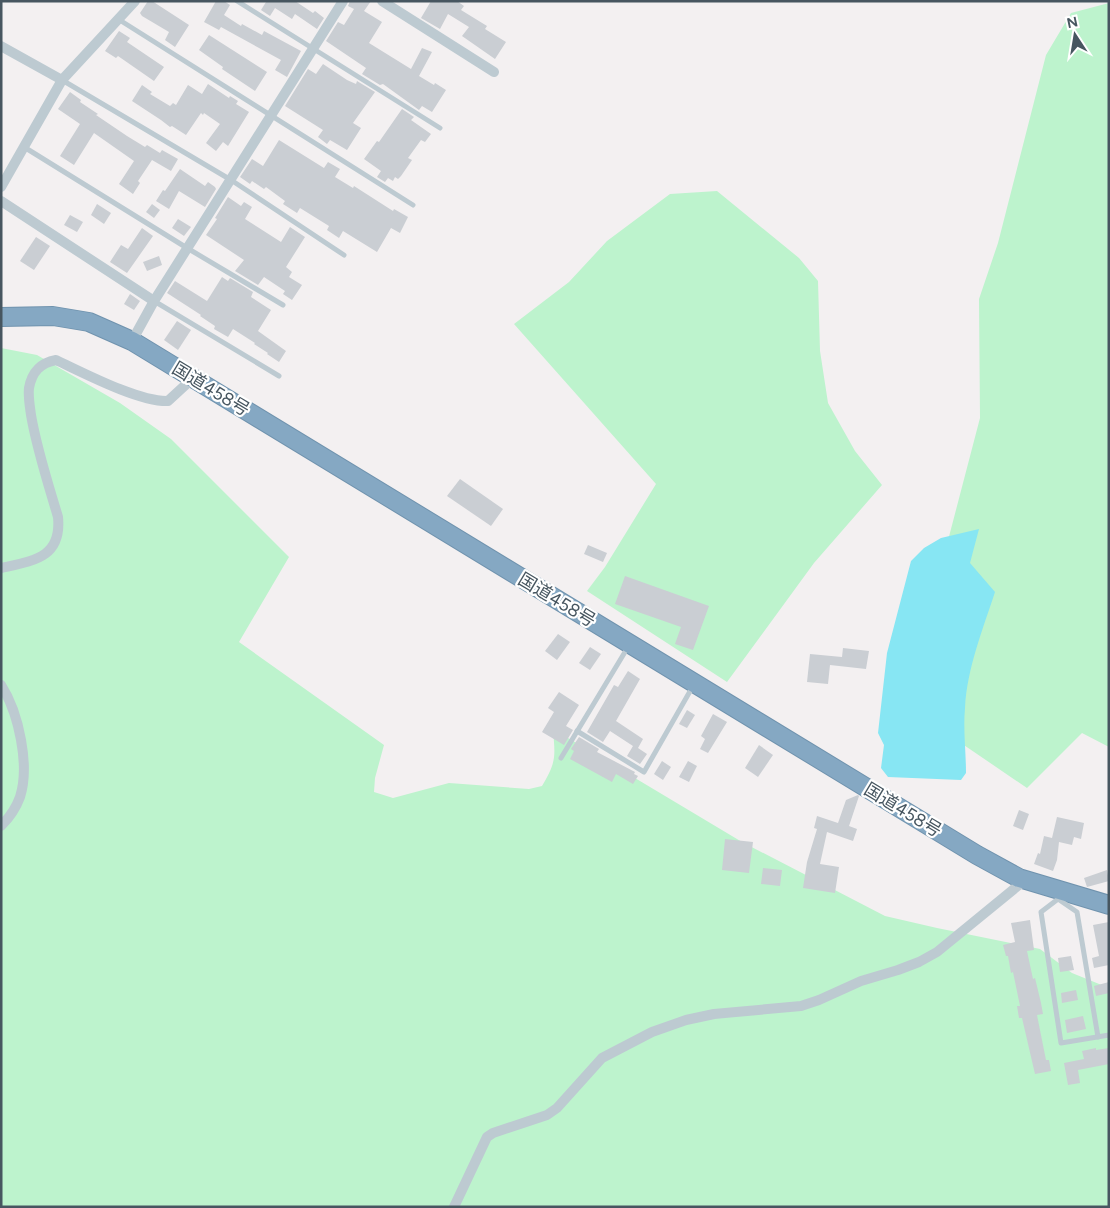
<svg xmlns="http://www.w3.org/2000/svg" width="1110" height="1208" viewBox="0 0 1110 1208" font-family="Figtree,'Noto Sans JP',sans-serif">
<style>
.green{fill:#bdf3cd}
.water{fill:#87e6f3}
.building{fill:#caced3}
.lines{fill:none;stroke-linecap:round;stroke-linejoin:round}
.highway-casing{stroke:#7093ae;stroke-width:20}
.lane{stroke:#bdcad1;stroke-width:5}
.street{stroke:#bdcad1;stroke-width:10}
.highway{stroke:#85a8c3;stroke-width:18}
.labels{text-anchor:middle;dominant-baseline:central;stroke-width:4.5;stroke-linejoin:round;paint-order:stroke}
.street-label{font-size:18px;fill:#475660;stroke:#fff}
</style>
<rect width="100%" height="100%" fill="#f3f0f1"/>
<!-- green -->
<g class="green">
<path d="M1109 3V747L1082 733 1027 788 905 705 980 418 979 299 998 243 1046 55 1071 13Z"/>
<path d="M717 191 799 258 818 281 820 351 828 403 855 451 882 485 814 563 727 682 587 591 605 567 656 484 514 324 569 282 607 241 670 194Z"/>
<path d="M1 348 37 355 120 403 171 439 289 557 239 642 384 745 375 778 374 792 393 798 449 783 529 789 542 786C557 761 555 756 553 729L742 842 885 916 937 928 1040 949 1072 973 1109 988V1207H1Z"/>
</g>
<!-- water -->
<path class="water" d="M979 529 970 563 995 592C983 629 967 668 965 708 963 729 966 752 966 773L961 780 888 777 881 768 884 745 878 733 887 653 911 561 924 548 941 538Z"/>
<!-- building -->
<g class="building">
<path d="M148 1H152L189 25 175 47 165 40 169 32 142 16 140 13Z"/>
<path d="M216 1H224L230 5 224 15 241 26 242 24 262 35 264 31 301 51 287 77 275 70 281 60 221 27 219 30 204 22Z"/>
<path d="M265 1H295L313 13 315 11 324 18 317 29 295 14 292 19 275 8 270 16 261 10 266 2Z"/>
<path d="M350 1H371L364 11 382 22 369 43 411 69 422 48 432 52 419 76 434 85 435 83 446 90 432 112 422 106 419 110 383 84 380 85 362 74 366 68 326 41 338 22 344 25 354 9 348 6Z"/>
<path d="M431 1H457L464 6 461 10 487 26 485 29 506 42 495 59 462 36 469 27 448 14 440 29 421 18Z"/>
<path d="M119 31 130 38 127 42 164 67 154 81 118 56 116 58 105 51Z"/>
<path d="M209 35 267 72 255 91 222 69 223 67 199 50Z"/>
<path d="M323 64 347 80 356 84 357 81 375 92 353 123 361 128 347 150 330 140 327 144 318 137 323 130 285 106 308 69 316 74Z"/>
<path d="M208 84 229 98 230 96 238 101 236 104 249 112 228 146 223 142 216 151 206 143 220 124 204 113 203 115 201 113 186 135 172 126 170 127 161 120 132 101 142 85 152 92 150 94 170 106 173 103 176 105 188 85 202 94Z"/>
<path d="M70 92 81 100 80 102 98 114 96 115 127 136 145 147 147 145 160 153 162 150 178 159 171 171 152 160 138 181 140 183 133 194 119 184 134 161 94 133 74 165 60 156 80 124 58 109Z"/>
<path d="M402 109 414 117 411 120 431 134 425 142 421 140 408 158 412 160 401 176 398 179 395 177 393 181 388 178 385 182 377 177 381 171 364 159 377 141 379 142Z"/>
<path d="M279 140 324 168 328 162 340 169 335 177 353 188 354 186 393 211 394 209 408 217 400 233 391 228 377 252 343 231 339 238 327 230 329 226 300 208 297 213 283 204 285 201 266 187 264 189 252 181 250 184 240 177 252 159 263 166Z"/>
<path d="M180 169 205 186 208 182 215 187 216 189 205 207 179 191 169 209 156 201 163 190 165 191Z"/>
<path d="M228 197 241 206 244 202 252 207 245 219 281 242 290 227 305 237 286 267 292 272 289 277 302 285 292 300 283 294 285 291 264 277 258 285 235 271 244 260 206 235 217 219 215 218Z"/>
<path d="M97 204 111 213 104 224 91 215Z"/>
<path d="M152 204 160 210 154 218 146 212Z"/>
<path d="M70 215 83 222 77 232 64 225Z"/>
<path d="M178 219 191 227 184 236 172 228Z"/>
<path d="M142 228 153 236 127 273 110 262 121 245 128 249Z"/>
<path d="M36 237 50 246 34 270 20 261Z"/>
<path d="M159 256 162 265 147 271 143 262Z"/>
<path d="M222 277 228 281 230 278 253 292 251 297 271 310 258 331 286 351 279 362 267 354 268 353 254 344 255 343 233 329 228 337 214 329 215 326 200 316 201 315 167 293 175 281 207 301Z"/>
<path d="M130 294 140 301 134 310 124 304Z"/>
<path d="M177 321 191 330 178 350 164 340Z"/>
<path d="M460 479 503 509 491 526 447 496Z"/>
<path d="M588 545 607 553 603 562 584 554Z"/>
<path d="M625 576 709 606 693 650 675 644 681 627 615 604Z"/>
<path d="M558 634 570 642 557 660 545 651Z"/>
<path d="M590 647 601 654 590 670 579 663Z"/>
<path d="M843 648 869 651 866 669 830 665 828 684 807 682 810 654 842 657Z"/>
<path d="M628 671 640 679 616 721 643 739 638 748 647 754 640 764 627 756 633 746 610 731 603 742 587 732 614 685 618 687Z"/>
<path d="M559 692 579 705 566 726 573 730 564 745 542 732 554 712 548 708Z"/>
<path d="M687 710 695 715 687 728 679 724Z"/>
<path d="M713 714 727 722 708 753 700 749 705 739 701 736Z"/>
<path d="M579 737 599 749 597 752 635 772 634 774 638 776 633 784 616 774 612 782 570 759 574 751 571 749Z"/>
<path d="M759 745 773 755 758 777 745 768Z"/>
<path d="M662 761 671 767 663 780 654 774Z"/>
<path d="M688 761 697 766 689 782 679 777Z"/>
<path d="M858 795 859 796 849 826 857 829 853 841 827 832 820 864 839 867 835 893 803 888 807 862 817 829 814 828 817 816 838 823 846 800Z"/>
<path d="M1019 810 1029 814 1023 830 1013 826Z"/>
<path d="M1057 817 1084 823 1081 839 1074 837 1072 845 1059 842 1057 860 1053 871 1034 864 1038 853 1040 854 1044 836 1052 838Z"/>
<path d="M725 839 753 842 749 873 722 870Z"/>
<path d="M763 868 782 870 780 886 761 884Z"/>
<path d="M1107 870 1109 881 1087 887 1084 878Z"/>
<path d="M1030 920 1034 950 1027 951 1033 979 1035 978 1041 1003 1043 1014 1037 1015 1046 1060H1049L1051 1071 1035 1074 1022 1018H1019L1017 1006H1020L1013 972 1011 973 1008 956H1006L1003 945 1015 942 1011 923Z"/>
<path d="M1109 922V965L1094 968 1092 958 1099 956 1093 925Z"/>
<path d="M1071 956 1074 970 1060 972 1058 958Z"/>
<path d="M1109 982V993L1096 996 1094 986Z"/>
<path d="M1076 990 1078 1000 1062 1003 1061 993Z"/>
<path d="M1083 1016 1086 1029 1067 1033 1065 1020Z"/>
<path d="M1096 1048V1050L1109 1048V1064L1078 1070 1080 1083 1068 1085 1064 1063 1084 1059 1082 1051Z"/>
</g>
<g class="lines">
<defs>
<path id="highway" d="M1 317 53 316 89 322 132 341 977 855 1019 878 1109 905"/>
</defs>
<!-- highway casing -->
<use href="#highway" class="highway-casing"/>
<!-- lane -->
<g class="lane">
<path d="M237 1 440 128"/>
<path d="M118 19 413 205"/>
<path d="M62 80 231 180 344 255"/>
<path d="M24 147 187 248 283 305"/>
<path d="M154 301 279 376"/>
<path d="M577 731 644 772 693 686"/>
<path d="M561 758 628 647"/>
<path d="M1062 896 1041 912 1061 1043 1109 1035"/>
<path d="M1058 899 1077 912 1098 1037"/>
</g>
<!-- street -->
<g class="street">
<path d="M382 1 494 72"/>
<path d="M1 46 62 80"/>
<path d="M1 187 62 80 135 1"/>
<path d="M1 201 154 301"/>
<path d="M132 341 154 301 343 1"/>
<path d="M1 568C33 561 62 558 58 517 48 483 37 450 31 415 30 407 28 397 29 388 32 372 40 363 56 360 84 373 139 402 168 401L193 378"/>
<path d="M1 685C19 713 30 766 20 797 16 808 9 818 1 826"/>
<path d="M454 1207 487 1137 493 1133 547 1115 557 1108 602 1058 652 1032 686 1020 714 1014 801 1006 819 1000 861 981 898 970 919 962 937 952 1025 880"/>
</g>
<!-- highway -->
<use href="#highway" class="highway"/>
</g>
<g class="labels">
<!-- street labels -->
<g class="street-label">
<text transform="translate(211 389) rotate(31)">国道458号</text>
<text transform="translate(557 600) rotate(31)">国道458号</text>
<text transform="translate(903 810) rotate(31)">国道458号</text>
</g>
</g>
<!-- border -->
<rect width="1110" height="1208" fill="none" stroke="#475660" stroke-width="5"/>
<!-- north arrow -->
<g transform="translate(1075 35) rotate(348)" stroke="#ffffff" stroke-width="4" paint-order="stroke">
<path d="M0-4L9 19L0 12L-9 19Z" fill="#475660"/>
<text y="-8" font-size="14" font-weight="bold" text-anchor="middle" fill="#475660">N</text>
</g>
</svg>
